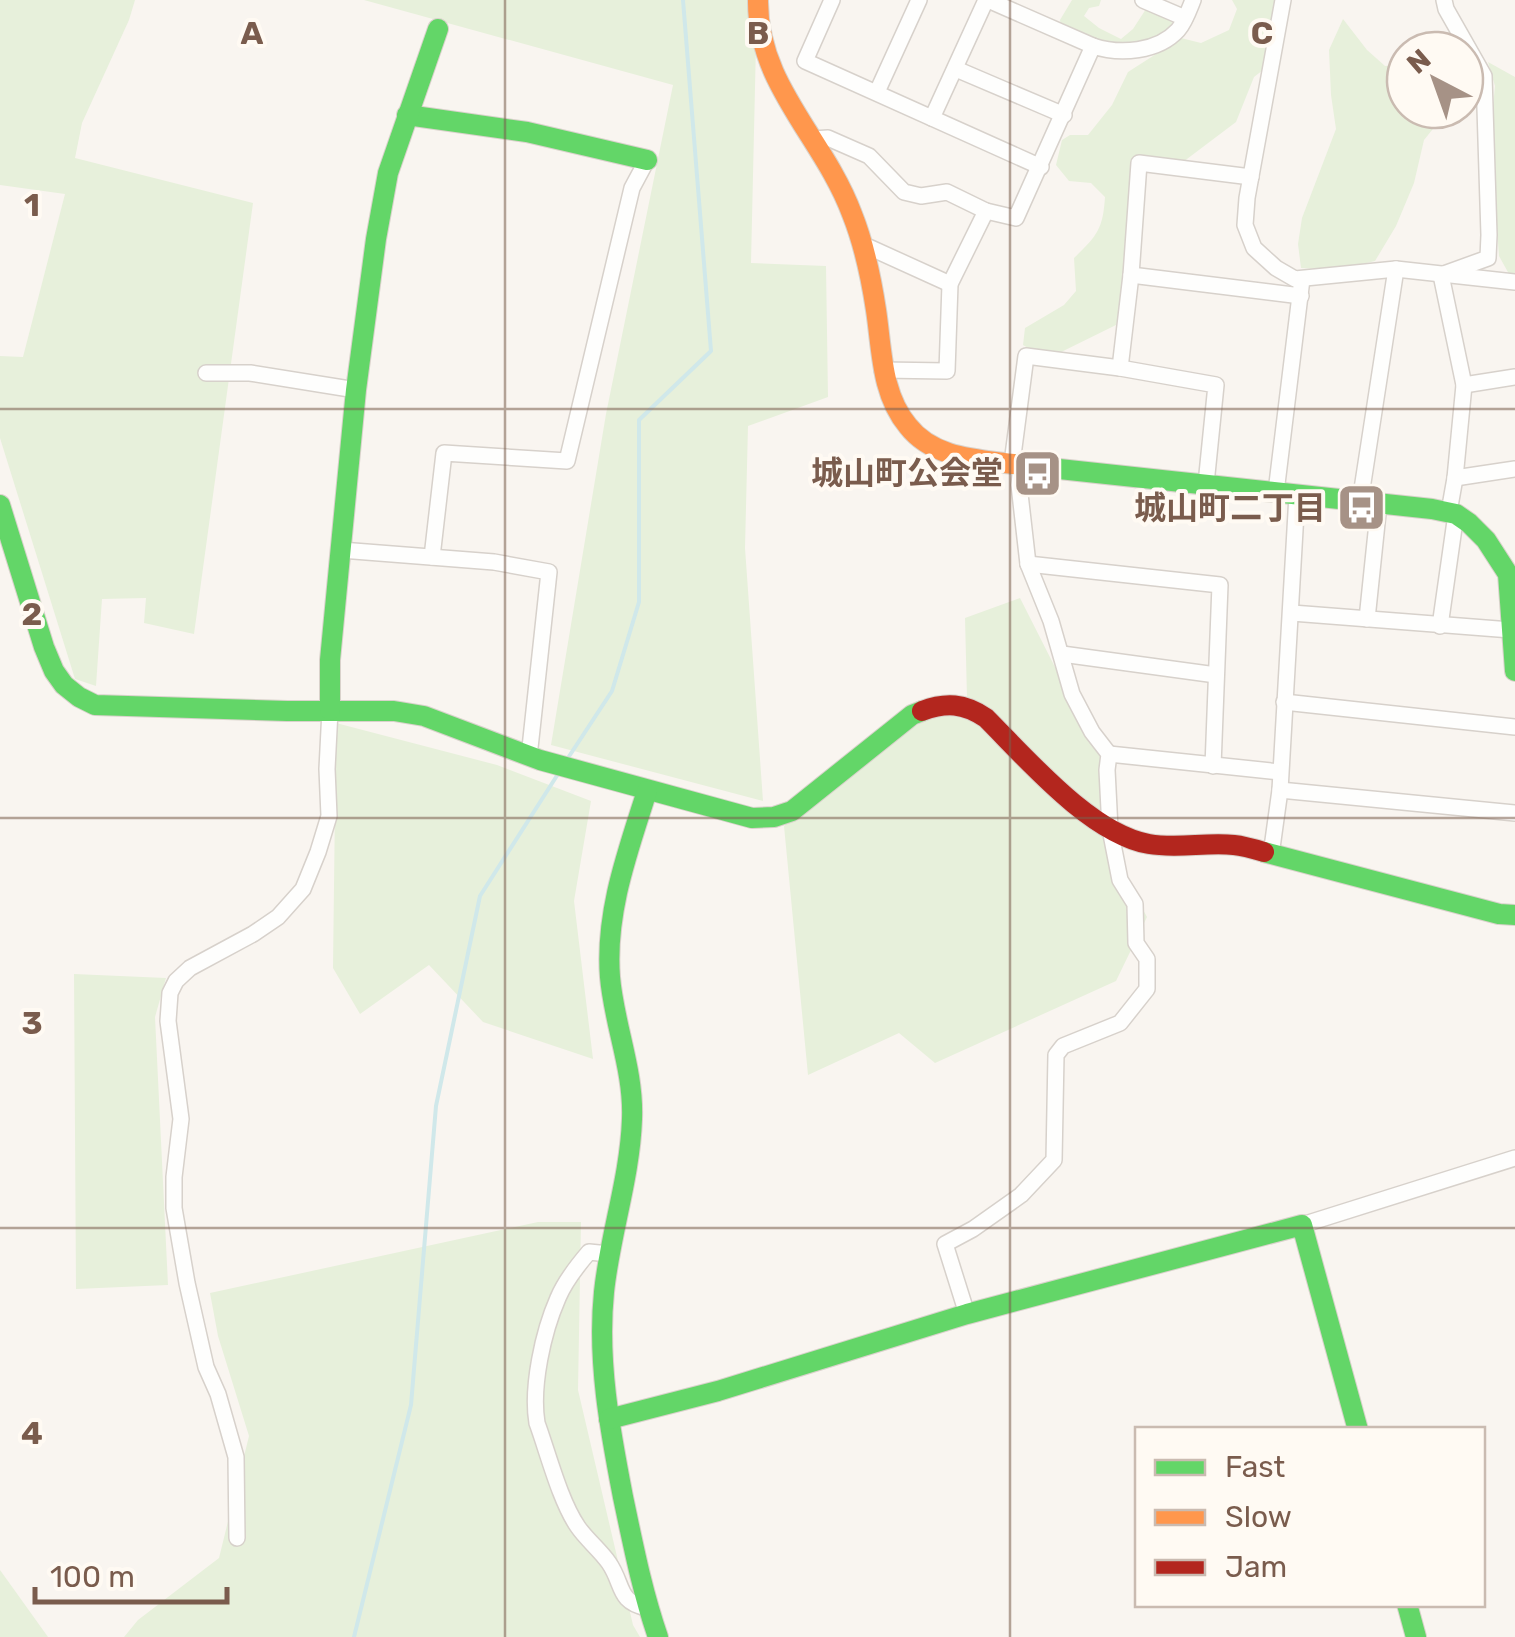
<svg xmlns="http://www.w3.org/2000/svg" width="1515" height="1637" viewBox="0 0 1515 1637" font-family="Rubik,'Noto Sans JP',sans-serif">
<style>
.green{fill:#e7f0db}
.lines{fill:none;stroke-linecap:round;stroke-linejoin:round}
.stream{stroke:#d0e8ea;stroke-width:4}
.street-casing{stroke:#d7d1cb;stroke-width:18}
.fast-casing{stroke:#d9d2cb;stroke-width:22}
.slow-casing{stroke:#d9d2cb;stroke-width:22}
.jam-casing{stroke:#d9d2cb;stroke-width:22}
.street{stroke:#fefefd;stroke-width:15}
.fast{stroke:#63d668;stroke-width:20}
.slow{stroke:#ff974d;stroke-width:20}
.jam{stroke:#b3261e;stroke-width:20}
.grid{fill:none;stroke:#7a5c4d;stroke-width:2.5;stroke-opacity:0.55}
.labels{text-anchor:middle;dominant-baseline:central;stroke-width:8;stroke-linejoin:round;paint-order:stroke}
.poi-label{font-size:32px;font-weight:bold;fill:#7a5c4d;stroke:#fffaf3;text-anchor:end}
.grid-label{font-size:32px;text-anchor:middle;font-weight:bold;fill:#7a5c4d;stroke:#fffaf3;stroke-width:8;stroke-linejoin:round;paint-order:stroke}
</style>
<rect width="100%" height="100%" fill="#f9f5f0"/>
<!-- green -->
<g class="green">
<path d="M0 0H135L129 20 82 123 75 158 253 203 194 634 144 623 146 598 102 599 96 686 75 679 0 438V356L23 357 65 194 0 185Z"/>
<path d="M364 0H757L751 263 826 266 828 397 748 426 745 548 763 801 551 745 606 414 673 85Z"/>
<path d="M1072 0H1101L1099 6 1089 8 1084 16 1099 28 1121 39 1133 29 1146 9 1160 12 1175 25 1150 45 1121 53 1061 28 1060 20Z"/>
<path d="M1232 0H1283L1272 63 1254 77 1236 122 1183 162 1136 158 1133 251 1116 325 1047 359 1023 345 1025 328 1064 305 1076 291 1074 258C1097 236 1103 229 1105 197L1091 183 1069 181 1056 165 1062 140 1070 135H1088L1112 105 1128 72 1181 38 1201 43 1229 30 1237 9Z"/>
<path d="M1343 19 1367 50 1385 66 1405 64V110H1448L1424 140 1414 183 1396 226 1375 261 1336 270 1301 268 1298 244 1302 218 1336 129 1331 95 1329 50Z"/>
<path d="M1488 62 1515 77V275L1509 274 1499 256 1490 137 1495 86Z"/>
<path d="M1020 598 1101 758 1102 835 1147 917 1116 981 935 1063 899 1033 808 1075 784 826 901 734 967 698 965 618Z"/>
<path d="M336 723 497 765 591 801 574 901 593 1059 483 1022 429 965 360 1014 333 968Z"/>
<path d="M74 974 166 978 155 1017 168 1285 76 1289Z"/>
<path d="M538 1222H581L578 1390 633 1625 640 1637H124L138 1620 219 1558 249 1436 218 1336 210 1293Z"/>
<path d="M0 1570 48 1637H0Z"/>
</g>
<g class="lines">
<!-- stream -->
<g class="stream">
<path d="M566 761 612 691 639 602V420L711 351 683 0"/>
<path d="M354 1637 411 1405 436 1106 480 896 558 774"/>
</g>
<defs>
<g id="street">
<path d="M832 0 805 61 1041 167"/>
<path d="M988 0 1093 46"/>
<path d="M1143 0 1185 18"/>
<path d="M1283 0 1247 198 1245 225 1254 248 1276 268 1295 279 1396 269 1515 282"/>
<path d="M1444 0 1446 9 1484 76 1489 235 1488 258 1441 275 1464 385 1455 478 1449 512"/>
<path d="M956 69 1064 115"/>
<path d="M877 92 919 0"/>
<path d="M932 118 986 0"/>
<path d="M813 139 828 138 869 156 904 192 921 196 947 192 986 211 1016 218 1093 46C1120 55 1158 52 1178 30 1185 22 1189 10 1193 0"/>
<path d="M862 244 950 284"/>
<path d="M1131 275 1301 296"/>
<path d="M1120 368 1131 275 1139 163 1251 177"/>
<path d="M882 370 947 371 950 284 986 211"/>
<path d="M206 373H250L356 390"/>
<path d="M1464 385 1515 377"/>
<path d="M1012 463 1026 356 1120 368 1216 385 1206 484"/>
<path d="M1455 478 1515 469"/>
<path d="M1276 492 1302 279"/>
<path d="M1360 502 1396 269"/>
<path d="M341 550 494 562 549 572 529 757"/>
<path d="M432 557 444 453 567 461 632 188 647 160"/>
<path d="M1028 564 1220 585 1213 766"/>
<path d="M1292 613 1511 630"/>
<path d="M1367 619 1379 504"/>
<path d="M1440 626 1456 514"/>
<path d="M1062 654 1216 675"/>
<path d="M1284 702 1515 727"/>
<path d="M1109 754 1280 772"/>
<path d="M1280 790 1515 813"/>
<path d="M1271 855 1280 790 1297 495"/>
<path d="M1302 1225 1515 1158"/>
<path d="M609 1254 589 1252C577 1266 565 1281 558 1298 543 1332 531 1387 537 1423 548 1453 560 1501 578 1527 587 1540 600 1550 609 1563 624 1585 617 1602 647 1608"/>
<path d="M967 1314 945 1244 973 1229 1021 1195 1054 1160 1056 1055 1063 1046 1120 1023 1147 989V959L1136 943 1135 904 1120 880 1110 829 1107 770 1109 754 1092 732 1072 694 1051 621 1028 564 1019 485 1021 464"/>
<path d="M237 1538 236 1457 218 1394 206 1367 187 1283 174 1208V1177L181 1119 168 1021 170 993 176 981 190 968 253 934 278 917 303 889 318 852 329 816 327 769 330 710"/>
</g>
<g id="fast">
<path d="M407 115 527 132 647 160"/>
<path d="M1013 464 1432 509 1456 514 1469 523 1486 540 1508 574 1515 671"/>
<path d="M0 505 44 647 54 671 64 685 79 697 95 705 287 711H394L424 716 540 760 752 818 774 817 792 811 912 715 922 711"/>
<path d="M330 710V660L356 390 376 239 388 173 438 29"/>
<path d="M647 791C628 851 605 912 610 977 614 1025 634 1070 632 1119 630 1178 610 1234 604 1292 597 1361 610 1430 623 1497 633 1544 642 1591 658 1637"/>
<path d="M1264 852 1499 914 1515 915"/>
<path d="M609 1419 718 1391 967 1314 1302 1225 1358 1430"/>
<path d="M1407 1604 1416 1637"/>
</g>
<path id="slow" d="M758 0C757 85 824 138 852 214 864 244 871 277 876 310 882 349 881 394 908 426 933 458 975 459 1013 464"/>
<path id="jam" d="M922 711C946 702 964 703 986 718 1027 759 1091 834 1149 844 1177 849 1206 842 1234 845 1244 846 1254 849 1264 852"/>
</defs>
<!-- street casing -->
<use href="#street" class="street-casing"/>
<!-- fast casing -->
<use href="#fast" class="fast-casing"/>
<!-- slow casing -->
<use href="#slow" class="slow-casing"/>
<!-- jam casing -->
<use href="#jam" class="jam-casing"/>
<!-- street -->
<use href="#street" class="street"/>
<!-- fast -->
<use href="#fast" class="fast"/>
<!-- slow -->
<use href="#slow" class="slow"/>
<!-- jam -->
<use href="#jam" class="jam"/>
</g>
<!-- grid -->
<path class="grid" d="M505 0V1637M1010 0V1637M0 409H1515M0 818H1515M0 1228H1515"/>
<!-- icons -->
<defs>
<symbol id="bus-square" viewBox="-11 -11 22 22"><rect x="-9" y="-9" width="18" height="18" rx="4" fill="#a69286" stroke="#fffaf3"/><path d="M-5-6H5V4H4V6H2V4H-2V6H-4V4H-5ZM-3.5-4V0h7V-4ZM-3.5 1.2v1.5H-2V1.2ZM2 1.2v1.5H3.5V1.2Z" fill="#fff"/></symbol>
</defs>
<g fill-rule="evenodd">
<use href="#bus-square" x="1010" y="446" width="55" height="55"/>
<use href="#bus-square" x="1334" y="480" width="55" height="55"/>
</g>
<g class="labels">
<!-- poi labels -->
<g class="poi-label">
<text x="1003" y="473">城山町公会堂</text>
<text x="1326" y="508">城山町二丁目</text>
</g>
</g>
<g class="grid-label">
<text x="252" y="44">A</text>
<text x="758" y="44">B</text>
<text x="1262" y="44">C</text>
<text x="32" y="216">1</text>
<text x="32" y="625">2</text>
<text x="32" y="1034">3</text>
<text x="32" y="1444">4</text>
</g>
<!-- legend -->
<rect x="1135" y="1427" width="350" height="180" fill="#fffaf3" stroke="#cabbb1" stroke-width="2.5"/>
<rect x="1155" y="1460" width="50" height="15" fill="#63d668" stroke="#cabbb1" stroke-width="2.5"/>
<text x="1225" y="1477" font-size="30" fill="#7a5c4d">Fast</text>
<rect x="1155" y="1510" width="50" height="15" fill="#ff974d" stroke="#cabbb1" stroke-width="2.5"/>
<text x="1225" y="1527" font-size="30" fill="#7a5c4d">Slow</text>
<rect x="1155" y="1560" width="50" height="15" fill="#b3261e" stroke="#cabbb1" stroke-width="2.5"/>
<text x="1225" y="1577" font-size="30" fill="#7a5c4d">Jam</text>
<!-- north arrow -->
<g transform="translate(1435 80) rotate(319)"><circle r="48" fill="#fffaf3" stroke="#cabbb1" stroke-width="2.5"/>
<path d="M0-8L18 38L0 25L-18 38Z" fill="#a69286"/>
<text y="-15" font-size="28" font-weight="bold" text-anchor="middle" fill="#7a5c4d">N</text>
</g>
<!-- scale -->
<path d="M35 1587v15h192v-15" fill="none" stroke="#7a5c4d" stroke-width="5"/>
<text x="50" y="1587" font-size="30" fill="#7a5c4d" stroke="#fffaf3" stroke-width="8" paint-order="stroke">100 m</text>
</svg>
